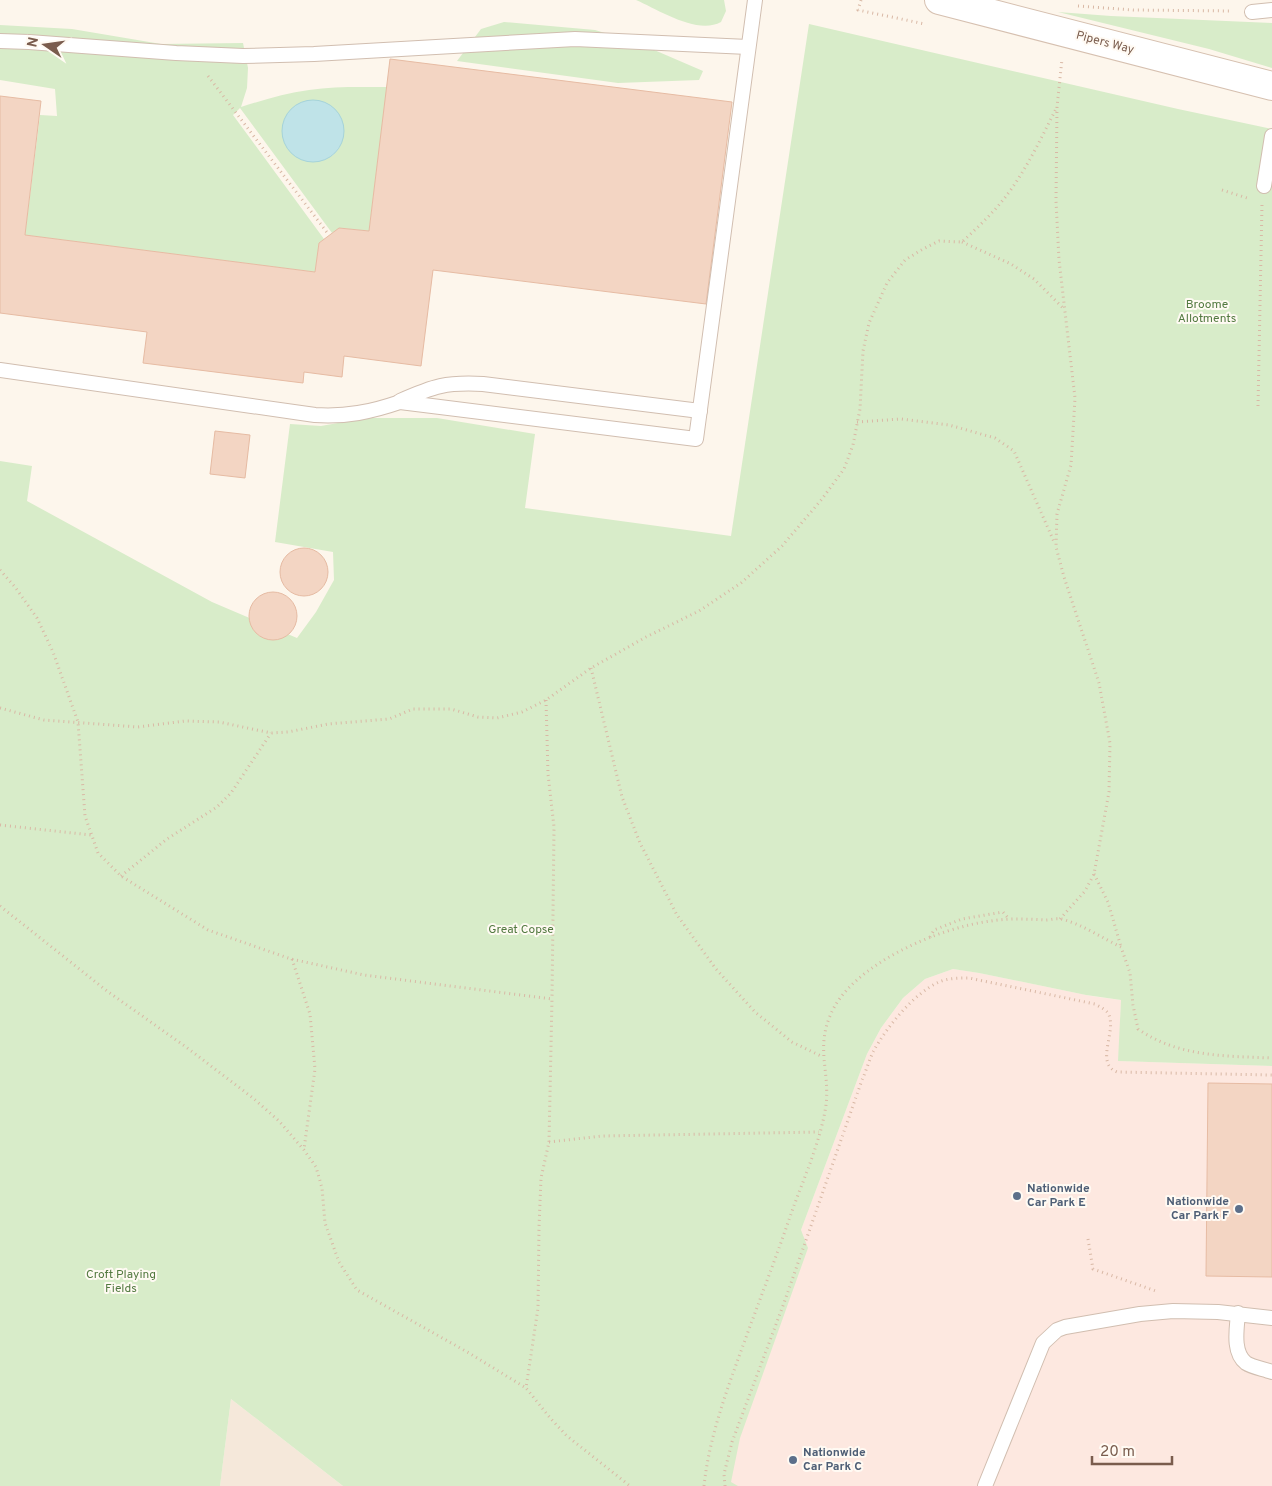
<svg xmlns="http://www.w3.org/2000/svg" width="1272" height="1486" viewBox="0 0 1272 1486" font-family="Overpass,sans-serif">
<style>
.residential{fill:#f5e8da}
.commercial{fill:#fde8e0}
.green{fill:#d8ecc9;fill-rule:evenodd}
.water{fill:#bfe3e8;stroke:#a5d3da}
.building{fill:#f3d5c3;stroke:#e6bba3}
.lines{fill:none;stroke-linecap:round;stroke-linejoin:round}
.service-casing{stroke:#d1beb0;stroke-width:16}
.secondary-casing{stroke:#d6c0b0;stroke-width:30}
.path{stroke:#d9b8a5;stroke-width:3;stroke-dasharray:1 4;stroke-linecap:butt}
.service{stroke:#fff;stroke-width:14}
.secondary{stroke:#fff;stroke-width:28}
.service-dot{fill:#5c6f8a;stroke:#fffaf3;stroke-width:2}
.labels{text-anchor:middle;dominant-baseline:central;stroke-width:4;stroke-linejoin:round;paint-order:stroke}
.street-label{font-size:12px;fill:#7a5c4d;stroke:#fffaf3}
.park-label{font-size:12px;fill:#537a41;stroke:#fffaf3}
.service-label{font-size:12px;font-weight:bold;fill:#4e5e75;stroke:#fffaf3;text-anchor:start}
</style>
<rect width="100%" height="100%" fill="#fdf6ec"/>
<!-- residential -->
<path class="residential" d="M231 1399 343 1486H220Z"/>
<!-- commercial -->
<path class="commercial" d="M953 969 979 973 1091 996 1121 1000 1119 1061 1272 1066V1486H712L801 1230 867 1054 881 1028 903 998 925 979Z"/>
<!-- green -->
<g class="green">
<path d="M636 0H724L726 11 721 22C697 35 659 10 636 0Z"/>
<path d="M1058 12 1111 16 1272 23V68L1209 49Z"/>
<path d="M504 22 595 30 638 43 703 71 699 80 618 83 457 61 481 29Z"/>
<path d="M809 24 1178 109 1272 129V1066L1118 1061 1121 1000 1086 995 979 973 953 969 925 979 903 998 881 1028 867 1054 801 1230 808 1248 740 1438 731 1482 738 1486H343L231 1399 220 1486H0V461L32 466 27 501 212 602 297 638 316 612 334 580 333 552 275 542 290 424 321 426 366 418H437L535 434 525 508 731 536Z"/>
<path d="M0 25 72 29 161 44 243 43 248 68 247 88 241 107C263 100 286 93 309 90 335 86 361 87 387 87L369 231 340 228 332 233 240 108 233 115 324 239 319 243 315 272 25 235 40 115 57 116 55 89 0 80ZM298 104 340 147 333 155 324 160 285 119 290 111Z"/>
</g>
<!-- water -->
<circle class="water" cx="313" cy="131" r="31"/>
<!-- building -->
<g class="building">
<path d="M390 59 732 102 706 304 433 270 421 366 344 356 342 377 304 372 303 383 143 363 147 332 0 313V96L41 101 25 235 315 272 319 243 339 228 369 231Z"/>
<path d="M215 431 250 435 245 478 210 474Z"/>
<circle cx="304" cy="572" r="24"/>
<circle cx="273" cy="616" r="24"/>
<path d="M1208 1083 1272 1084V1277L1206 1276Z"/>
</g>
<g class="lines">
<defs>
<g id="service">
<path d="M1252 12 1272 10"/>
<path d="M0 41 29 42 176 53 243 56 314 54 575 39 748 47"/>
<path d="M1264 186 1272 136"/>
<path d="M0 370 315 415C346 417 371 412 400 402L696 439 755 0"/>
<path d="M400 401C434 386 446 382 483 384L700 411"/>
<path d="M1238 1313C1237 1328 1232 1352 1246 1363 1252 1367 1264 1369 1272 1372"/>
<path d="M985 1486 1043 1343 1057 1330 1065 1327 1140 1314 1173 1311 1218 1312 1272 1318"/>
</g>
<path id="secondary" d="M939 0 1272 86"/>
</defs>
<!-- service casing -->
<use href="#service" class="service-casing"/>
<!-- secondary casing -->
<use href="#secondary" class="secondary-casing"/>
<!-- path -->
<g class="path">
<path d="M861 0 858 10 925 24"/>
<path d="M1078 6 1133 10 1232 11"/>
<path d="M208 76 329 235"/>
<path d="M1222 190 1247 198"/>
<path d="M962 242 1011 264 1034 279 1063 308"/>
<path d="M1258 406 1262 204"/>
<path d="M857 422 901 419 949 425 995 438 1014 451 1055 544"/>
<path d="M0 570 15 587 37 618 53 652 78 722 85 816 98 853 121 876 208 930 291 959 364 975 552 999 549 1142 541 1178 539 1227 538 1308 526 1388 551 1419 567 1436 630 1486"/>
<path d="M591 668 622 797 640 843 677 915 716 969 755 1012 792 1042 823 1057"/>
<path d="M546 700 548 774 554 827 552 999"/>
<path d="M0 708 44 720 138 727 185 721 219 722 271 733 288 732 328 724 389 719 413 709H451L478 717 497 718 522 712 546 700 591 668 646 637 699 611 741 583 782 546 822 499 844 469 853 445 860 409 863 351 869 323 887 283 905 260 923 249 939 241 962 242C976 229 991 215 1003 200 1025 173 1041 138 1057 107"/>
<path d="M0 825 91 835"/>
<path d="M1094 874 1108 902 1121 947"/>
<path d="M121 876 167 839 217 807 231 793 271 733"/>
<path d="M0 906 107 991 186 1047 253 1098 279 1121 304 1150 316 1167 322 1188 325 1223 339 1262 357 1290 469 1353 526 1388"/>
<path d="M1060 919 1085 891 1094 874 1109 792 1110 743 1099 683 1064 577 1056 547 1057 514 1071 465 1075 398 1059 260 1056 201 1057 107 1062 59"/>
<path d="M930 937 934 930 962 919 1003 912 1009 919"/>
<path d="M292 959 310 1014 315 1069 304 1149"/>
<path d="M549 1142 602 1136 819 1132"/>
<path d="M1088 1239 1093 1269 1156 1291"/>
<path d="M704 1486C709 1439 725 1395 741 1351 758 1304 776 1258 792 1211 804 1178 821 1140 826 1105 830 1073 816 1049 830 1016 850 965 940 927 991 921 1009 918 1027 919 1045 920 1050 920 1056 918 1061 919 1082 924 1102 938 1121 947L1130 973 1133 1005 1138 1029C1178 1057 1225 1056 1272 1058"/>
<path d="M725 1486 724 1474 732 1442 784 1303 862 1080C866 1071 869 1061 873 1052 886 1028 914 993 939 982 948 978 959 978 969 978L1095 1004C1100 1007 1105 1009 1108 1013 1118 1030 1094 1063 1117 1072L1272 1075"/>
</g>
<!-- service -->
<use href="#service" class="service"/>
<!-- secondary -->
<use href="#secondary" class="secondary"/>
</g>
<!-- markers -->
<g class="service-dot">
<circle cx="1017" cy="1196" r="5"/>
<circle cx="1239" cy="1209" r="5"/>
<circle cx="793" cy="1460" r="5"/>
</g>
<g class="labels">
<!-- street labels -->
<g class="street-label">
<text transform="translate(1105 43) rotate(15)">Pipers Way</text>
</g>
<!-- park labels -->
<g class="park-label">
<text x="1207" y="305">Broome<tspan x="1207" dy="14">Allotments</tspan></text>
<text x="521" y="930">Great Copse</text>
<text x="121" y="1275">Croft Playing<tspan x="121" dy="14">Fields</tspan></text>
</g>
<!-- service labels -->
<g class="service-label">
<text x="1027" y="1189">Nationwide<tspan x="1027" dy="14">Car Park E</tspan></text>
<text x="1229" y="1202" text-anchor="end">Nationwide<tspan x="1229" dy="14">Car Park F</tspan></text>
<text x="803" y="1453">Nationwide<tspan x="803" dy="14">Car Park C</tspan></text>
</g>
</g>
<!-- north arrow -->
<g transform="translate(45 45) rotate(283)" stroke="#fffaf3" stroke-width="4" paint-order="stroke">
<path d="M0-4L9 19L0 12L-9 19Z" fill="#7a5c4d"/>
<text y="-8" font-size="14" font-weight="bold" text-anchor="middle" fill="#7a5c4d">N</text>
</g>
<!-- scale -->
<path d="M1092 1456v8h80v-8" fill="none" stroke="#7a5c4d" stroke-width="2.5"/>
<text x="1100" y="1456" font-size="15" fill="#7a5c4d" stroke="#fffaf3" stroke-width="4" paint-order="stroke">20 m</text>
</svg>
